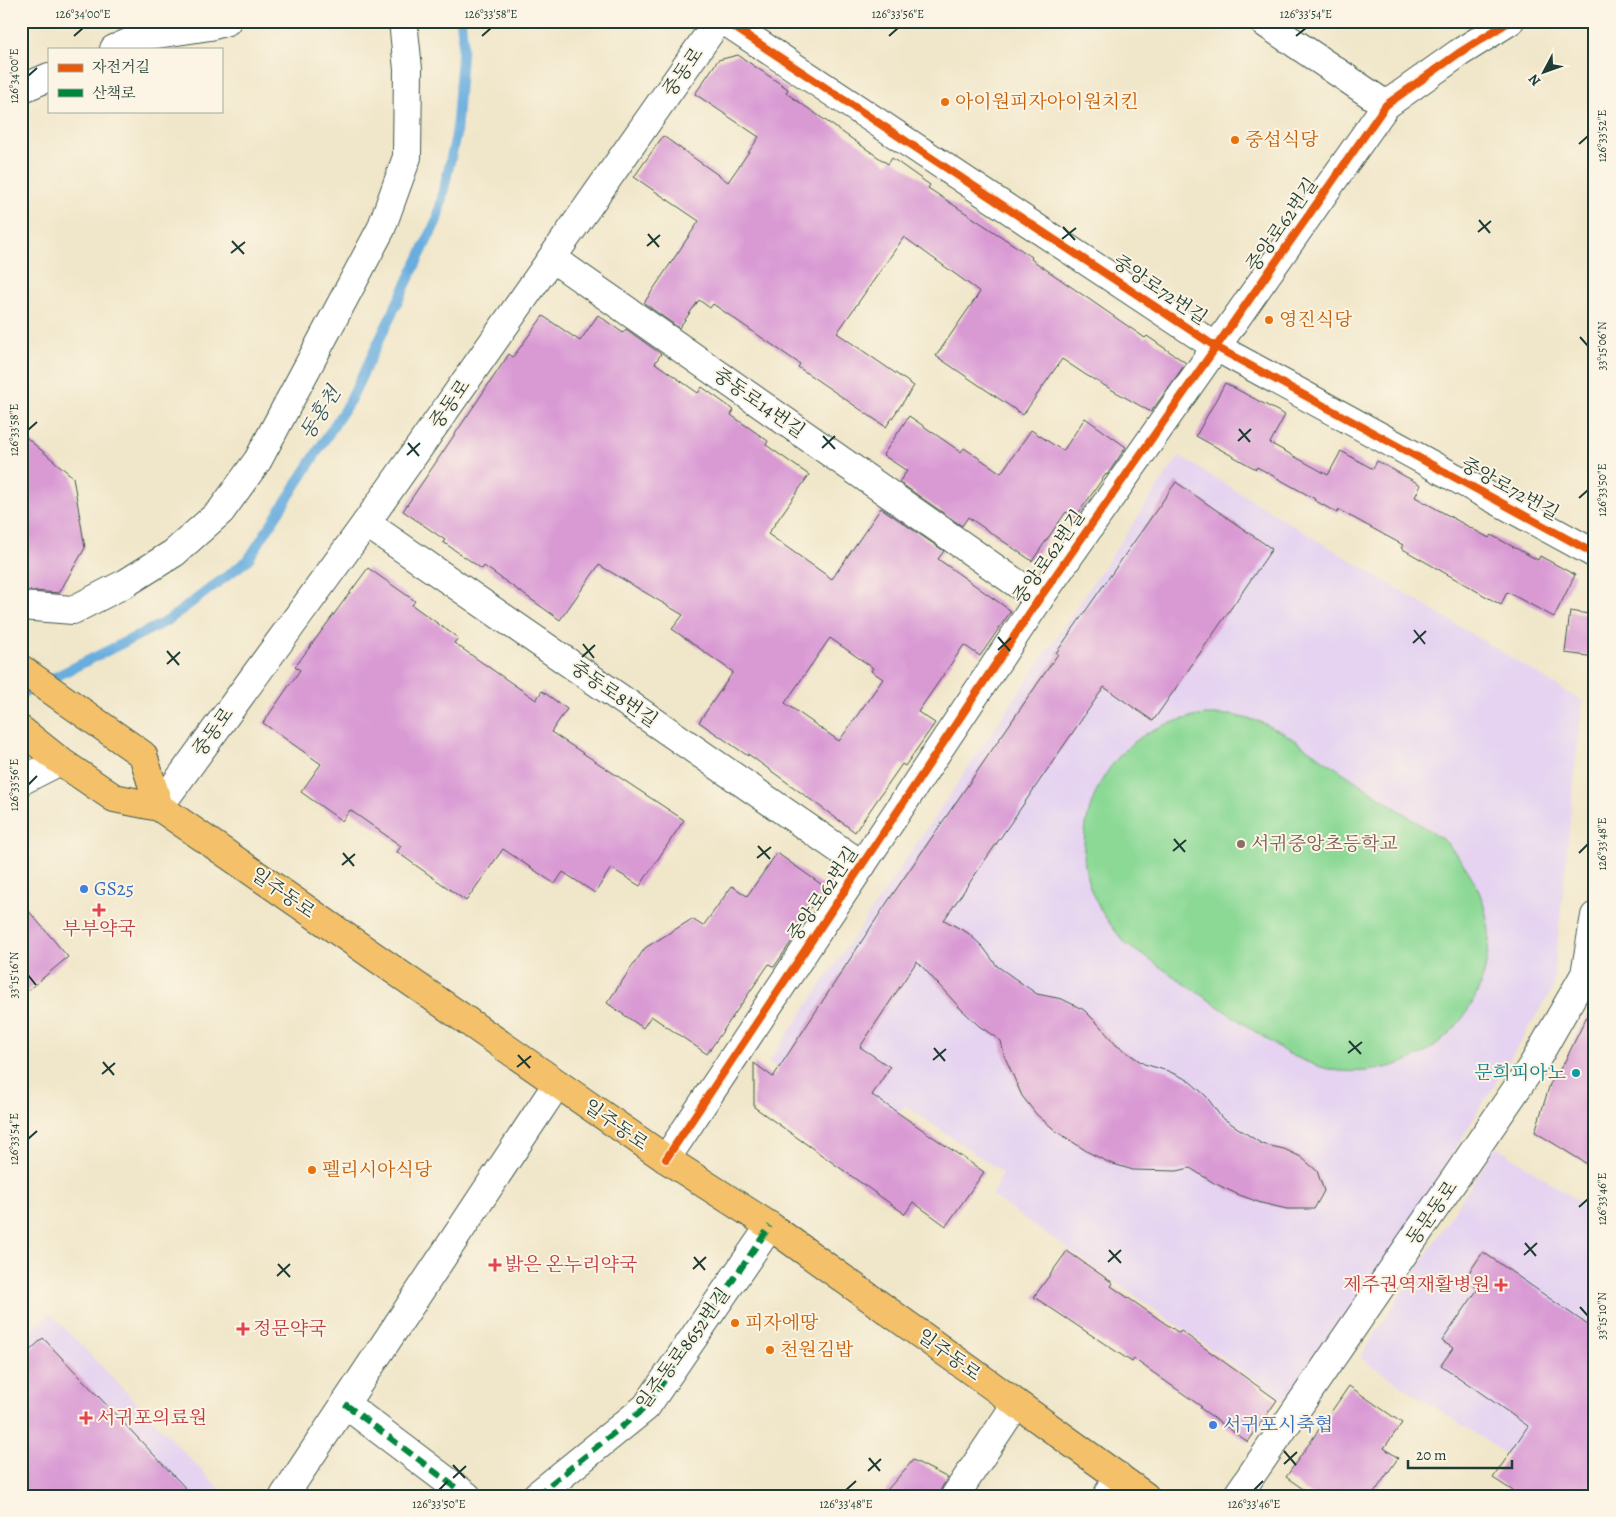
<svg xmlns="http://www.w3.org/2000/svg" width="1616" height="1517" viewBox="0 0 1616 1517" font-family="Alegreya,'Noto Serif KR',serif">
<style>
.built{fill:#e5d3f1}
.green{fill:#8cd996;stroke:#568b65}
.lines{fill:none;stroke-linecap:round;stroke-linejoin:round}
.stream{stroke:#69adde;stroke-width:10}
.building{fill:#d99ad4;fill-rule:evenodd}
.minor-casing{stroke:#3e564a;stroke-width:30}
.major-casing{stroke:#3e564a;stroke-width:30}
.minor{stroke:#fff;stroke-width:28}
.major{stroke:#f4c16a;stroke-width:28}
.quiet{stroke:#00873e;stroke-width:6;stroke-dasharray:12 6;stroke-linecap:butt}
.cycleway-casing{stroke:#fcf5e5;stroke-width:11}
.cycleway{stroke:#e8590c;stroke-width:8}
.ticks{fill:none;stroke:#1f3d34;stroke-width:2}
.food-dot{fill:#e8710a;stroke:#fcf5e5;stroke-width:2}
.education-dot{fill:#8d6e63;stroke:#fcf5e5;stroke-width:2}
.shop-dot{fill:#3f7fe0;stroke:#fcf5e5;stroke-width:2}
.health-dot{fill:#e0444e;stroke:#fcf5e5;stroke-width:2}
.culture-dot{fill:#0f9aa8;stroke:#fcf5e5;stroke-width:2}
.labels{text-anchor:middle;dominant-baseline:central;stroke-width:4;stroke-linejoin:round;paint-order:stroke}
.street-label{font-size:19px;fill:#1f3d34;stroke:#fcf5e5}
.food-label{font-size:19px;fill:#c56008;stroke:#fcf5e5;text-anchor:start}
.education-label{font-size:19px;fill:#785e54;stroke:#fcf5e5;text-anchor:start}
.shop-label{font-size:19px;fill:#366cbe;stroke:#fcf5e5;text-anchor:start}
.health-label{font-size:19px;fill:#be3a42;stroke:#fcf5e5;text-anchor:start}
.culture-label{font-size:19px;fill:#0d838f;stroke:#fcf5e5;text-anchor:end}
.water-label{font-size:20px;font-style:italic;fill:#32595e;stroke:#fcf5e5}
.neatline{fill:none;stroke:#1f3d34;stroke-width:2}
.ticks-label{font-size:12px;text-anchor:middle;fill:#1f3d34}
</style>
<rect width="100%" height="100%" fill="#fcf5e5"/>
<filter id="ink" filterUnits="userSpaceOnUse"><feTurbulence type="fractalNoise" baseFrequency=".02" numOctaves="2"/><feDisplacementMap in="SourceGraphic" scale="10" xChannelSelector="R" yChannelSelector="G"/><feConvolveMatrix kernelMatrix="1 2 1 2 8 2 1 2 1" color-interpolation-filters="sRGB"/></filter>
<filter id="wash" filterUnits="userSpaceOnUse"><feTurbulence type="fractalNoise" baseFrequency=".0096" numOctaves="4" result="noise"/><feDisplacementMap in="SourceGraphic" scale="20" xChannelSelector="R" yChannelSelector="G"/><feGaussianBlur stdDeviation="1.12" result="paint"/><feColorMatrix in="noise" values="0 0 0 0 0 0 0 0 0 0 0 0 0 0 0 0 0 1.4 0 .05"/><feComposite in="paint" operator="in"/></filter>
<g filter="url(#wash)">
<rect width="100%" height="100%" fill="#f0e6c9"/>
<!-- built -->
<g class="built">
<path d="M1179 456 1582 701 1553 988 1297 1409 992 1196 1002 1172 905 1105 879 1141 769 1062Z"/>
<path d="M1496 1146 1595 1212V1496H1570L1360 1358Z"/>
<path d="M50 1313 226 1496H21V1340Z"/>
</g>
<!-- green -->
<path class="green" d="M1204 715H1231L1258 721 1284 733 1445 841C1470 869 1485 894 1489 932 1490 944 1487 957 1485 969 1470 1036 1407 1077 1340 1071 1321 1069 1304 1061 1287 1053L1126 944C1108 923 1091 900 1086 872 1076 817 1103 756 1153 730 1170 722 1186 718 1204 715Z"/>
<g class="lines">
<!-- stream -->
<path class="stream" d="M21 694 167 621 248 560 351 399 437 220 456 135 463 41 461 21"/>
</g>
<g id="blocks">
<!-- building -->
<g class="building">
<path d="M738 55 788 89 786 93 888 164 892 158 930 185 928 188 1032 257 1031 259 1145 338 1147 336 1186 363 1151 412 1086 375 1062 359 1023 415 936 356 980 292 904 237 837 333 914 386 886 427 798 367 800 364 713 304 710 308 699 300 679 328 644 303 699 221 634 177 663 136 728 182 759 137 695 94 718 60Z"/>
<path d="M598 315 623 333 626 329 661 354 655 363 698 393 702 387 734 410 731 415 768 441 766 445 809 475 768 534 832 579 881 508 944 551 938 559 1011 611 980 656 964 645 918 712 935 723 905 766 902 764 855 832 748 754V756L699 722 733 672 672 629 683 615 599 565 560 620 484 566 482 569 443 542 445 540 403 511 509 354 513 357 543 316 580 341ZM830 638 873 668 871 671 883 679 839 741 785 703Z"/>
<path d="M1225 383 1285 415 1270 443 1328 475 1341 451 1373 469 1377 461 1421 485 1415 497 1489 538 1491 535 1538 560 1540 556 1575 575 1554 617 1507 592 1501 605 1401 548 1403 545 1339 510 1337 513 1314 500 1315 499 1257 467 1256 469 1196 436Z"/>
<path d="M909 416 961 452 964 448 1001 473 1031 430 1063 451 1085 418 1126 447 1107 475 1106 474 1075 518 1066 512 1032 561 968 517 962 526 899 482 907 471 883 455Z"/>
<path d="M21 433 73 477 85 548 59 593 21 590Z"/>
<path d="M1176 482 1272 549 1153 721 1104 687 944 920 968 933 983 947 997 966 1037 994 1062 999 1084 1010 1099 1025 1116 1045 1144 1064 1168 1071 1188 1080 1206 1096 1221 1117 1262 1144 1284 1149 1301 1157 1317 1171 1324 1191 1314 1209H1287L1261 1203 1237 1194 1214 1183 1190 1168 1177 1171 1133 1170 1110 1163 1088 1152 1056 1131 1037 1115 1022 1096 1004 1055 1001 1041 979 1026 960 1008 917 961 860 1047 890 1067 872 1095 984 1172 946 1226 913 1202 905 1214 754 1107V1063L773 1077 886 904 1058 654 1056 653Z"/>
<path d="M368 568 415 601 412 605 458 638 454 643 536 700 542 691 567 709 551 732 684 820 640 886 611 868 595 893 563 872 555 884 503 849 466 901 397 852 401 846 350 810 342 821 301 792 321 764 263 723 300 670 295 667Z"/>
<path d="M1570 611 1595 615V657L1565 653Z"/>
<path d="M777 853 825 887 795 930 798 932 774 967 769 964 707 1054 651 1016 643 1028 607 1003 645 948 692 919 703 926 732 886 747 896Z"/>
<path d="M21 902 68 957 21 996Z"/>
<path d="M1595 1000V1169L1535 1132 1550 1084 1564 1063Z"/>
<path d="M1067 1251 1113 1283 1111 1286 1179 1333 1181 1331 1277 1400 1248 1442 1200 1408 1202 1407 1134 1359 1132 1362 1034 1297Z"/>
<path d="M1483 1252 1595 1330V1496H1521L1493 1478 1528 1426 1441 1365 1453 1348 1442 1341 1478 1289 1464 1280Z"/>
<path d="M43 1338 193 1496H21V1359Z"/>
<path d="M1349 1386 1402 1423 1384 1448 1398 1458 1372 1496H1313L1286 1477Z"/>
<path d="M913 1460 948 1478 942 1487 939 1496H882Z"/>
</g>
</g>
</g>
<g filter="url(#ink)">
<use href="#blocks" fill-opacity="0" stroke="#3e564a" stroke-width="1"/>
<g class="lines">
<defs>
<g id="minor">
<path d="M725 21 1216 347 1595 554"/>
<path d="M1262 21 1386 105"/>
<path d="M144 36 210 26 227 21"/>
<path d="M114 49 144 36 158 25"/>
<path d="M21 89 49 77"/>
<path d="M552 258 1039 599"/>
<path d="M366 523 862 865"/>
<path d="M21 606 73 610 126 583 174 553 221 511 258 460 381 229 407 157 408 69 403 21"/>
<path d="M21 781 60 761"/>
<path d="M159 807 366 523 718 21"/>
<path d="M666 1159 1039 599 1386 105 1459 53 1510 21"/>
<path d="M345 1404 467 1496"/>
<path d="M284 1496 557 1084"/>
<path d="M536 1496 646 1407 770 1226"/>
<path d="M955 1496 1016 1404"/>
<path d="M1107 1496 1118 1476"/>
<path d="M1237 1496 1533 1065 1585 974 1595 916"/>
</g>
<g id="major">
<path d="M21 669 143 755 159 807"/>
<path d="M21 730 60 761 114 798 159 807 666 1159 770 1226 1145 1496"/>
</g>
</defs>
<!-- minor casing -->
<use href="#minor" class="minor-casing"/>
<!-- major casing -->
<use href="#major" class="major-casing"/>
<!-- minor -->
<use href="#minor" class="minor"/>
<!-- major -->
<use href="#major" class="major"/>
<!-- quiet -->
<g class="quiet">
<path d="M345 1404 467 1496"/>
<path d="M536 1496 646 1407 770 1226"/>
</g>
<defs>
<g id="cycleway">
<path d="M725 21 1216 347 1595 554"/>
<path d="M666 1159 1039 599 1386 105 1459 53 1510 21"/>
</g>
</defs>
<!-- cycleway casing -->
<use href="#cycleway" class="cycleway-casing"/>
<!-- cycleway -->
<use href="#cycleway" class="cycleway"/>
</g>
</g>
<!-- ticks -->
<path class="ticks" d="M74 36 83 28M482 36 491 28M889 36 898 28M1296 36 1306 28M28 76 37 68M1579 144 1588 136M1479 220 1490 233M1063 227 1075 240M1478 232 1491 221M648 234 659 247M1062 239 1076 228M232 241 244 254M647 246 660 235M231 253 245 242M1580 337 1588 346M1239 429 1250 442M28 430 37 422M823 436 835 449M1238 441 1251 429M408 443 419 456M822 448 835 436M407 455 420 443M1579 498 1588 490M1414 630 1425 644M998 637 1010 651M1413 643 1426 631M583 644 594 658M998 650 1011 638M167 651 179 665M582 657 595 645M167 664 180 652M28 785 37 776M1174 839 1185 852M758 846 770 859M1173 851 1186 840M343 853 354 866M1579 853 1588 844M757 858 771 847M342 865 355 854M28 975 36 985M1349 1041 1361 1054M934 1048 945 1061M1348 1053 1362 1042M518 1055 530 1068M933 1060 946 1049M103 1062 114 1075M517 1067 531 1056M102 1074 115 1063M28 1139 37 1131M1579 1207 1588 1199M1525 1243 1536 1256M1109 1250 1121 1263M1524 1255 1537 1243M694 1257 705 1270M1108 1262 1121 1250M278 1264 290 1277M693 1269 706 1257M277 1276 290 1264M1580 1307 1588 1316M1284 1451 1296 1465M869 1458 880 1471M1284 1464 1297 1452M453 1465 465 1478M868 1471 881 1459M453 1478 466 1466M439 1490 448 1481M846 1490 856 1481M1254 1490 1263 1481"/>
<!-- markers -->
<g class="food-dot">
<circle cx="945" cy="102" r="5"/>
<circle cx="1235" cy="140" r="5"/>
<circle cx="1269" cy="320" r="5"/>
<circle cx="312" cy="1170" r="5"/>
<circle cx="735" cy="1323" r="5"/>
<circle cx="770" cy="1350" r="5"/>
</g>
<circle class="education-dot" cx="1241" cy="844" r="5"/>
<g class="shop-dot">
<circle cx="84" cy="889" r="5"/>
<circle cx="1213" cy="1425" r="5"/>
</g>
<g class="health-dot">
<path d="M96.5 902.5h5v5h5v5h-5v5h-5v-5h-5v-5h5z"/>
<path d="M492.5 1257.5h5v5h5v5h-5v5h-5v-5h-5v-5h5z"/>
<path d="M1498.5 1277.5h5v5h5v5h-5v5h-5v-5h-5v-5h5z"/>
<path d="M240.5 1321.5h5v5h5v5h-5v5h-5v-5h-5v-5h5z"/>
<path d="M83.5 1410.5h5v5h5v5h-5v5h-5v-5h-5v-5h5z"/>
</g>
<circle class="culture-dot" cx="1576" cy="1073" r="5"/>
<g class="labels">
<!-- street labels -->
<g class="street-label">
<text transform="translate(683 72) rotate(-55)">중동로</text>
<text transform="translate(1282 225) rotate(-55)">중앙로62번길</text>
<text transform="translate(1160 290) rotate(34)">중앙로72번길</text>
<text transform="translate(759 403) rotate(35)">중동로14번길</text>
<text transform="translate(450 404) rotate(-55)">중동로</text>
<text transform="translate(1510 489) rotate(29)">중앙로72번길</text>
<text transform="translate(1049 557) rotate(-55)">중앙로62번길</text>
<text transform="translate(614 694) rotate(35)">중동로8번길</text>
<text transform="translate(213 732) rotate(-54)">중동로</text>
<text transform="translate(283 893) rotate(35)">일주동로</text>
<text transform="translate(823 894) rotate(-56)">중앙로62번길</text>
<text transform="translate(616 1125) rotate(35)">일주동로</text>
<text transform="translate(1432 1213) rotate(-55)">동문동로</text>
<text transform="translate(683 1349) rotate(-54)">일주동로8652번길</text>
<text transform="translate(949 1355) rotate(36)">일주동로</text>
</g>
<!-- food labels -->
<g class="food-label">
<text x="955" y="102">아이원피자아이원치킨</text>
<text x="1245" y="140">중섭식당</text>
<text x="1279" y="320">영진식당</text>
<text x="322" y="1170">펠리시아식당</text>
<text x="745" y="1323">피자에땅</text>
<text x="780" y="1350">천원김밥</text>
</g>
<!-- education labels -->
<g class="education-label">
<text x="1251" y="844">서귀중앙초등학교</text>
</g>
<!-- shop labels -->
<g class="shop-label">
<text x="94" y="889">GS25</text>
<text x="1223" y="1425">서귀포시축협</text>
</g>
<!-- health labels -->
<g class="health-label">
<text x="99" y="929" text-anchor="middle">부부약국</text>
<text x="505" y="1265">밝은 온누리약국</text>
<text x="1490" y="1285" text-anchor="end">제주권역재활병원</text>
<text x="253" y="1329">정문약국</text>
<text x="97" y="1418">서귀포의료원</text>
</g>
<!-- culture labels -->
<g class="culture-label">
<text x="1566" y="1073">문희피아노</text>
</g>
<!-- water labels -->
<g class="water-label">
<text transform="translate(320 413) rotate(-58)">동홍천</text>
</g>
</g>
<!-- margin -->
<rect width="1616" height="1517" fill="none" stroke="#fcf5e5" stroke-width="55"/>
<!-- legend -->
<rect x="48" y="48" width="175" height="65" fill="#fcf5e5" stroke="#a4ab9e"/>
<rect x="58" y="64" width="25" height="8" fill="#e8590c" stroke="#a4ab9e"/>
<text x="92" y="72" font-size="15" fill="#1f3d34">자전거길</text>
<rect x="58" y="89" width="25" height="8" fill="#00873e" stroke="#a4ab9e"/>
<text x="92" y="98" font-size="15" fill="#1f3d34">산책로</text>
<!-- north arrow -->
<g transform="translate(1544 72) rotate(229)" stroke="#fcf5e5" stroke-width="4" paint-order="stroke">
<path d="M0-4L9 19L0 12L-9 19Z" fill="#1f3d34"/>
<text y="-8" font-size="14" font-weight="bold" text-anchor="middle" fill="#1f3d34">N</text>
</g>
<!-- scale -->
<path d="M1408 1460v8h104v-8" fill="none" stroke="#1f3d34" stroke-width="2.5"/>
<text x="1416" y="1460" font-size="15" fill="#1f3d34" stroke="#fcf5e5" stroke-width="4" paint-order="stroke">20 m</text>
<rect x="28" y="28" width="1560" height="1462" class="neatline"/>
<g class="ticks-label">
<text x="83" y="18">126°34'00"E</text>
<text x="491" y="18">126°33'58"E</text>
<text x="898" y="18">126°33'56"E</text>
<text x="1306" y="18">126°33'54"E</text>
<text transform="translate(14 76) rotate(-90)" y="4">126°34'00"E</text>
<text transform="translate(1602 136) rotate(-90)" y="4">126°33'52"E</text>
<text transform="translate(1602 346) rotate(-90)" y="4">33°15'06"N</text>
<text transform="translate(14 430) rotate(-90)" y="4">126°33'58"E</text>
<text transform="translate(1602 490) rotate(-90)" y="4">126°33'50"E</text>
<text transform="translate(14 785) rotate(-90)" y="4">126°33'56"E</text>
<text transform="translate(1602 844) rotate(-90)" y="4">126°33'48"E</text>
<text transform="translate(14 975) rotate(-90)" y="4">33°15'16"N</text>
<text transform="translate(14 1139) rotate(-90)" y="4">126°33'54"E</text>
<text transform="translate(1602 1199) rotate(-90)" y="4">126°33'46"E</text>
<text transform="translate(1602 1316) rotate(-90)" y="4">33°15'10"N</text>
<text x="439" y="1508">126°33'50"E</text>
<text x="846" y="1508">126°33'48"E</text>
<text x="1254" y="1508">126°33'46"E</text>
</g>
</svg>
